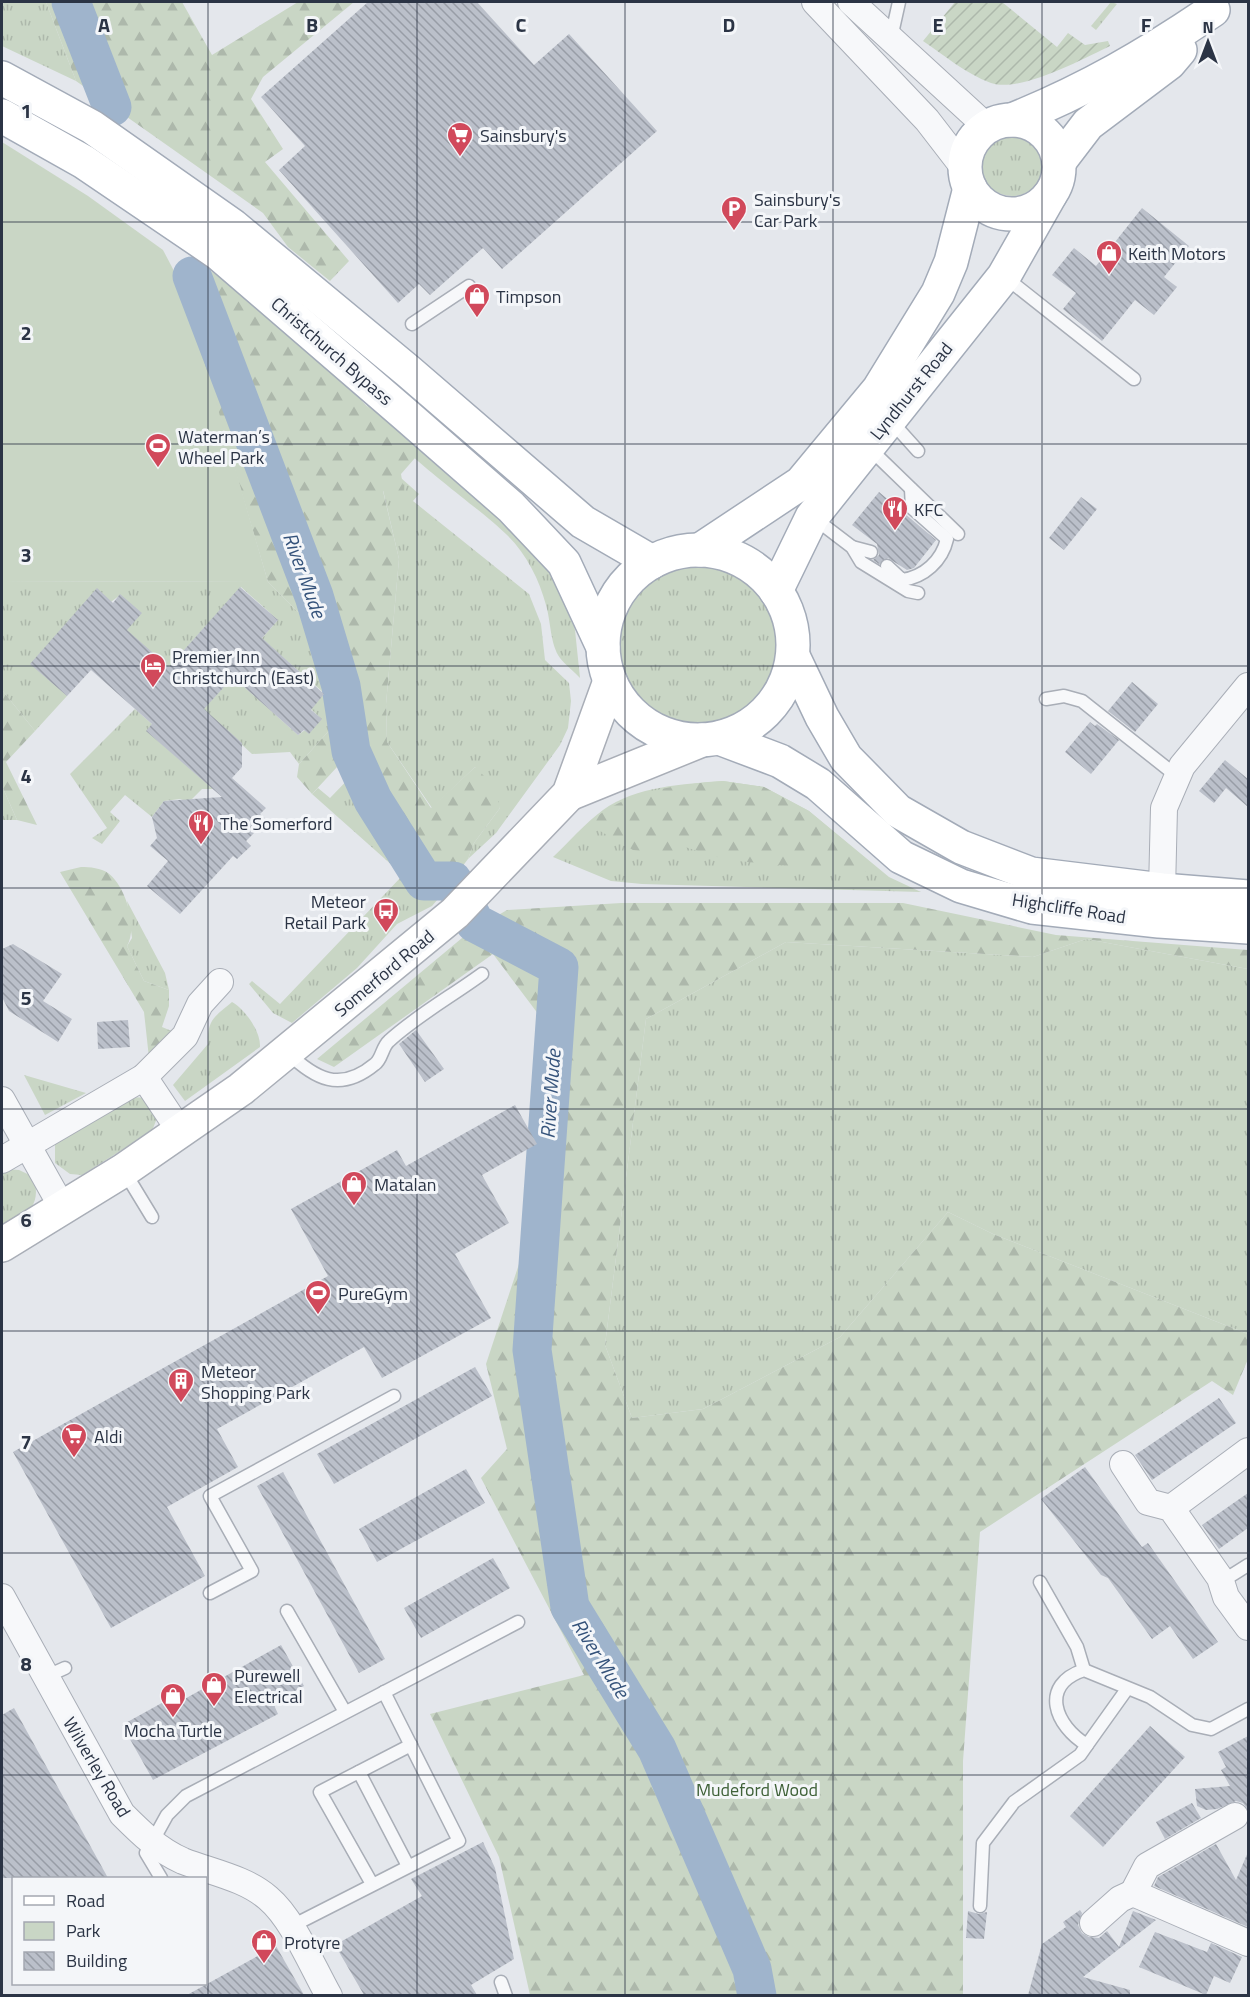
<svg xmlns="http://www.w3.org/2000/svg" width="1250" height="1997" viewBox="0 0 1250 1997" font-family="'Titillium Web',sans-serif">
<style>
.grass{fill:url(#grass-tufts)}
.forest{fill:url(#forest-firs)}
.park{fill:#c9d6c5}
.garden{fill:url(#garden-furrows)}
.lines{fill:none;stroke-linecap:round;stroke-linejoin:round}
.river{stroke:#9fb4cc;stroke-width:39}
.building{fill:url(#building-back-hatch)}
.service-casing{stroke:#a9aeb7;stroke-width:15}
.minor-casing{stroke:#a9aeb7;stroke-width:28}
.secondary-casing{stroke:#a9aeb7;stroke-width:36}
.primary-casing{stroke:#a3abb8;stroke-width:36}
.service{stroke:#f7f8fa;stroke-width:12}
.minor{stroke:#f7f8fa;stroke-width:26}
.secondary{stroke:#fff;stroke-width:33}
.primary{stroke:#fff;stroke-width:33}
.grid{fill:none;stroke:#2b3445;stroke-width:1.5;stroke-opacity:0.55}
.labels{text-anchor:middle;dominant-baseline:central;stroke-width:6;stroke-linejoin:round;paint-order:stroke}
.poi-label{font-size:18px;fill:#2b3445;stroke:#f4f6f9;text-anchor:start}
.street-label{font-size:18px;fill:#2b3445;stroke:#f4f6f9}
.park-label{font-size:18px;fill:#3f6138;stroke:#f4f6f9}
.water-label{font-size:20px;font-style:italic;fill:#34527a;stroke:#f4f6f9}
.grid-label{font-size:20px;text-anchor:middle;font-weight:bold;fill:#2b3445;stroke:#f4f6f9;stroke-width:6;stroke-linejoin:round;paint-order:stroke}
</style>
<defs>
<pattern id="grass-tufts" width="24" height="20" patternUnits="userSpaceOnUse" patternTransform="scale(1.5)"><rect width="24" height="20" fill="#c9d6c5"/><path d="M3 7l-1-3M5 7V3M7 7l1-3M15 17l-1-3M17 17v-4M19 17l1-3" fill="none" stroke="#adb8ab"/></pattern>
<pattern id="forest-firs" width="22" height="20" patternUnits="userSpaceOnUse" patternTransform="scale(1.5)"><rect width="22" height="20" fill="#c9d6c5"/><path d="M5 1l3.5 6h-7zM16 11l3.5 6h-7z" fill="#adb8ab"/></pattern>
<pattern id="garden-furrows" width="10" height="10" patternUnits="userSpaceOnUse" patternTransform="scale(1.5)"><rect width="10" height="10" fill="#c9d6c5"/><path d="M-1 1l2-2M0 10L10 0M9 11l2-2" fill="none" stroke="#adb8ab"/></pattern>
<pattern id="building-back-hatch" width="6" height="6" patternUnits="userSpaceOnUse" patternTransform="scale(1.5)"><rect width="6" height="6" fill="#bbc0ca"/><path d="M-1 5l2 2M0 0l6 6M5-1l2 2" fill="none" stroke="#989da6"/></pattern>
</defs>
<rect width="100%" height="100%" fill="#e4e7ec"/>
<!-- grass -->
<g class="grass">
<path d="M2 2H46L76 81 2 46Z"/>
<path d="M1111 2 1117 4 1096 30 1091 26Z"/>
<circle cx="1012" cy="164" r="32"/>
<path d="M359 387 535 542 569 605 575 630 580 678C574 671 565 665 560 658 550 644 551 622 546 605 539 579 526 553 506 534 470 499 370 435 359 387Z"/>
<path d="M401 478 419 494 413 501 529 594 541 624 545 660 569 683 571 701 568 728 560 745 496 833 468 859 474 843 500 808 475 767 432 808 387 742 386 704 399 559 383 490 403 491Z"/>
<circle cx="697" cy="645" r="81"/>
<path d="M2 581 268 582 328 642 345 713 299 764 290 752 252 754 188 695 211 701 246 662 242 685 298 735 321 719 311 709 324 693 278 653 255 646 278 620 241 587 178 657 186 682 120 638V595L31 664 67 696 35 731 2 690Z"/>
<path d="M135 709 152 724 147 731 213 789H202L189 802 180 799 164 801 152 817 125 795 110 812 120 821 102 844 92 838 107 828 70 774Z"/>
<path d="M359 768C379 812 408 861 438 899L432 906 397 924 357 968 292 1023 273 1013 249 984 252 981 280 1004 403 875 312 794 318 788 330 798Z"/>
<path d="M723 781 764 787 809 811 889 877 921 892 642 884 611 881 553 857C569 842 585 823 603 810 636 786 684 784 723 781Z"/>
<path d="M2 786 17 820H2Z"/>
<path d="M127 901 165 973 169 990 144 981 127 946 132 938Z"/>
<path d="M1086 939 1248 969V1334L993 1234 948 1212 840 1337 703 1409 632 1418 605 1345 646 1019 786 942 1033 957Z"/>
<path d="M232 1002C245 1009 261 1032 260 1047L185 1101 173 1085 208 1044C207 1020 214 1017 232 1002Z"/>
<path d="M24 1075 86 1093 45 1115Z"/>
<path d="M132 1097 147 1098 157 1118 152 1131 82 1175 70 1174 55 1163V1141Z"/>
<path d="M6 1169 19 1170 34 1177C42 1210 25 1213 2 1229V1172Z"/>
</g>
<!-- forest -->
<g class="forest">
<path d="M46 2H182L212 55 298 2H354L263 77 251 99 283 149 265 162 349 261 330 281 288 247 263 213 76 81Z"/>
<path d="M200 263 273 317 359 387 362 401 415 458 401 474 404 492 383 491 399 559 386 704 387 742 431 808 475 767 494 786 500 808 474 843 468 859 438 899C402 855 374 803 351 752L312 794 297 777 299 764 345 713 328 642 268 582 179 280 184 269Z"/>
<path d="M2 690 35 731 6 762 37 825 17 820 2 786Z"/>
<path d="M723 781 764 787 809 811 877 868 860 873 727 860 685 847 667 855 633 850 588 824C625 790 675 785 723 781Z"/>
<path d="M81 867C90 867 101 868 108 873 126 886 138 928 127 946L144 981 169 990V1006L162 1027 174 1032 149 1058 144 1012 60 872Z"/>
<path d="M621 903H903L1056 935 1248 950V969L1086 939 1033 957 786 942 646 1019 605 1345 632 1418 703 1409 840 1337 948 1212 993 1234 1248 1334V1359L1233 1395 1212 1381 980 1532 963 1761V1995H530L499 1857 430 1714 584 1675 481 1478 507 1449 486 1364 519 1264 539 1151 542 1019 493 954 334 1067 317 1059 468 933 507 910Z"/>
</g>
<!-- park -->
<path class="park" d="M2 142 88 196 163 250 183 288 268 582 2 581Z"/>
<!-- garden -->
<path class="garden" d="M955 2H1002L1057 47 1068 33 1085 45 1108 41 1110 46C1083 59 1020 93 991 83 966 74 944 55 923 41Z"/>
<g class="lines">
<!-- river -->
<g class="river">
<path d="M71 2 112 107"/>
<path d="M192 276 314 596 341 686 351 751 373 800 424 881H453L475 923 559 967 532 1350 570 1607 657 1749 752 1969 757 1996"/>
</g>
</g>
<!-- building -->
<g class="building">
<path d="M368 2H477L534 65 569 34 657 131 502 269 483 248 430 295 419 284 398 303 279 170 305 146 261 97Z"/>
<path d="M1142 208 1189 246 1164 277 1177 287 1154 315 1135 300 1102 341 1063 309 1076 293 1052 275 1074 248 1096 266Z"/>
<path d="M879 492 936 540 914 568 907 570 888 558 879 564 873 560 879 555 877 544 852 525Z"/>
<path d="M1081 497 1097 509 1064 550 1049 538Z"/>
<path d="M240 587 278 620 262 638 324 694 311 710 322 719 309 734 304 730 298 735 233 677 204 709 242 743V767L232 778 266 808 260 814 267 820 246 841 251 846 237 859 233 856 180 914 147 886 168 861 150 846 157 838 152 817 164 801 222 797 146 731 152 724 91 670 67 696 30 664 97 588 113 603 120 594 142 613 127 630 169 667Z"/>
<path d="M1132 682 1158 704 1135 732 1108 711Z"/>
<path d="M1090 722 1095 726 1097 724 1119 740 1091 774 1065 752Z"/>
<path d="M1225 760 1248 779V807L1226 788 1214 803 1199 791Z"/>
<path d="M13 944 62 974 43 1001 72 1019 58 1042 9 1011 2 997V949Z"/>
<path d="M128 1020 130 1047 98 1049 97 1022Z"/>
<path d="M416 1030 444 1069 425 1082 399 1044Z"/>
<path d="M515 1105 537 1144 482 1175 509 1223 455 1254 491 1318 382 1378 364 1347 217 1429 238 1467 167 1507 205 1576 111 1628 13 1452 328 1276 291 1209 397 1150 406 1166Z"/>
<path d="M475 1367 492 1396 334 1484 317 1454Z"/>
<path d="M1219 1398 1236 1423 1152 1480 1135 1455Z"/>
<path d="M1085 1467 1142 1547 1148 1543 1218 1642 1193 1659 1170 1626 1152 1639 1108 1578 1101 1575 1041 1499Z"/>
<path d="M466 1469 485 1503 377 1562 359 1529Z"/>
<path d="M283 1472 385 1659 359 1673 257 1486Z"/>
<path d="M1248 1493V1528L1219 1549 1202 1525Z"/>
<path d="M493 1558 510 1588 421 1638 404 1608Z"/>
<path d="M281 1645 304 1686 273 1703 278 1714 153 1780 122 1725 178 1694 181 1701Z"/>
<path d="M14 1708 108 1878H2V1715Z"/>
<path d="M1150 1726 1185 1757 1103 1847 1070 1816Z"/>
<path d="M1248 1736V1810L1243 1803 1236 1801 1217 1809 1206 1810 1197 1806 1195 1789 1230 1786 1221 1770 1226 1767 1218 1752Z"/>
<path d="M1192 1803 1201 1818 1165 1839 1156 1822Z"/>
<path d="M483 1842 495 1868 514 1959 471 1985 477 1995H364L335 1945 422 1896 411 1879Z"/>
<path d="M1216 1844 1236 1880 1248 1852V1927L1154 1886 1158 1877Z"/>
<path d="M1080 1910 1082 1913 1078 1925 1082 1933 1089 1937 1099 1938 1107 1931 1119 1947 1133 1911 1156 1920 1083 1977 1130 1990V1995H1028L1042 1944 1066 1927 1063 1922Z"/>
<path d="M968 1911 979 1914 987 1912 984 1939 966 1938Z"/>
<path d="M1155 1932 1207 1952 1211 1943 1242 1957 1230 1983 1214 1976 1206 1995 1139 1967Z"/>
<path d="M276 1946 304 1995H187Z"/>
</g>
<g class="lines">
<defs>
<g id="service">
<path d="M891 38 899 2"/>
<path d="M1005 277 1134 379"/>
<path d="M412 324 469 286"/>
<path d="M891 421 918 451"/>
<path d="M868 447 958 534"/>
<path d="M814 518 852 547 861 562 908 591 918 593"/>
<path d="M852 547 871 552"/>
<path d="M887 566 902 580C924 577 942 561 947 539L912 508 911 489"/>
<path d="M1046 699 1064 696 1082 701 1178 777"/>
<path d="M287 1052C315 1079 340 1093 375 1064 382 1059 382 1047 389 1041 416 1016 452 996 482 974"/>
<path d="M124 1171 152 1217"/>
<path d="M1040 1582 1077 1647 1084 1670"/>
<path d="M1221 1582 1248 1565"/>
<path d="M210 1593 252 1571 210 1496 394 1396"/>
<path d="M287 1611 345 1712"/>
<path d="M45 1677 65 1668"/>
<path d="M1127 1689 1087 1745C1055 1726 1039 1685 1084 1670L1150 1697 1192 1725 1211 1729 1248 1709"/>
<path d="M359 1772 408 1866"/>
<path d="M161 1878 146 1853 167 1815 186 1796 518 1622"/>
<path d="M372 1884 320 1792 411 1745"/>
<path d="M980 1906 983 1843 1014 1802 1080 1755 1087 1745"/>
<path d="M290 1927 459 1841 384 1692"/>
<path d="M501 1982 506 1996"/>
</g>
<g id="minor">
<path d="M815 2 927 120 964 168"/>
<path d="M851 2 987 127"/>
<path d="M1162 890 1164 808 1182 766 1248 686"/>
<path d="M144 1077 180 1131"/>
<path d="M2 1100 62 1207"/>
<path d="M2 1160 144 1077 185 1036 200 1004 220 982"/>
<path d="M1123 1464 1148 1502 1171 1508 1220 1578 1226 1597 1248 1627"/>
<path d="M1171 1508 1248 1451"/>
<path d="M2 1597 122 1814C141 1833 158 1850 183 1861 211 1872 245 1878 268 1898 293 1919 312 1966 329 1996"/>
<path d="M1133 1893 1147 1866 1235 1816"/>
<path d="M1093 1923 1120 1899 1133 1893 1248 1943"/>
</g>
<g id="secondary">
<path d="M569 794 702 740"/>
<path d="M2 1245 124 1170 241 1089 455 913 569 794 610 681"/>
</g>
<g id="primary">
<path d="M2 78 92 127 233 226 408 371 583 522 652 562"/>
<path d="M2 116 84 162 218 253 407 416 511 507 564 563 603 647"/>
<path d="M1012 120C1086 90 1147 55 1213 10"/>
<circle cx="1012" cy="167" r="47"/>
<path d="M1059 162 1088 124 1169 63 1180 50"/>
<path d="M700 550 801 483 879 389 938 293 951 262 970 188"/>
<circle cx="698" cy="645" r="95"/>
<path d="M776 591 812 517 1004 276 1050 195"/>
<path d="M793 656 822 717 846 758 898 811 961 847 1031 874 1162 890 1248 897"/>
<path d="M719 738 780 761 818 784 901 857 961 886 1032 907 1159 921 1248 927"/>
</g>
</defs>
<!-- service casing -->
<use href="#service" class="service-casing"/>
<!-- minor casing -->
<use href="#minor" class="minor-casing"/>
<!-- secondary casing -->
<use href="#secondary" class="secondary-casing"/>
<!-- primary casing -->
<use href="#primary" class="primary-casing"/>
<!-- service -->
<use href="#service" class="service"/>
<!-- minor -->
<use href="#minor" class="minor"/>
<!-- secondary -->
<use href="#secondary" class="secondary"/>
<!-- primary -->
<use href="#primary" class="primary"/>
</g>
<!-- grid -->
<path class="grid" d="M208 2V1996M417 2V1996M625 2V1996M833 2V1996M1042 2V1996M2 222H1248M2 444H1248M2 666H1248M2 888H1248M2 1109H1248M2 1331H1248M2 1553H1248M2 1775H1248"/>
<!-- icons -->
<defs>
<symbol id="supermarket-pin" viewBox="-11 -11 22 30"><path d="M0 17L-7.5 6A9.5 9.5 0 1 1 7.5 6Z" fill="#d1495b" stroke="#f4f6f9"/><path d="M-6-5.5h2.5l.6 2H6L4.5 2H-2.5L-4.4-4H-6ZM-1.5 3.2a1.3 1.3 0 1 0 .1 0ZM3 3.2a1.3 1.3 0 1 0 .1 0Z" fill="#fff"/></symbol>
<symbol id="parking-pin" viewBox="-11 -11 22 30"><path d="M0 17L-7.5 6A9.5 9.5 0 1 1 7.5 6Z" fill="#d1495b" stroke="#f4f6f9"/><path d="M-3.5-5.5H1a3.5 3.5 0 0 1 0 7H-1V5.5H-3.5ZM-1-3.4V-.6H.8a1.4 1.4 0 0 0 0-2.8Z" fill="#fff"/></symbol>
<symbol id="shop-pin" viewBox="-11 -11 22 30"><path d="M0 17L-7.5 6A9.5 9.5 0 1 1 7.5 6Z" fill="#d1495b" stroke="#f4f6f9"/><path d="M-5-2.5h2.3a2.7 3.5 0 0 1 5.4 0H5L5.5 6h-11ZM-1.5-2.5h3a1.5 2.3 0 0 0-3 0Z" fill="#fff"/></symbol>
<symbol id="stadium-pin" viewBox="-11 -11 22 30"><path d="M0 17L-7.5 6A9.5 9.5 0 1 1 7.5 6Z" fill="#d1495b" stroke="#f4f6f9"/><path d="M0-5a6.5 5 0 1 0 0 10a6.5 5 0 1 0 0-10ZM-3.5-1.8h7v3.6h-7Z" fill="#fff"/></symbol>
<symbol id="restaurant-pin" viewBox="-11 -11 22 30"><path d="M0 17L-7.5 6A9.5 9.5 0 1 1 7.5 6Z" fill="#d1495b" stroke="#f4f6f9"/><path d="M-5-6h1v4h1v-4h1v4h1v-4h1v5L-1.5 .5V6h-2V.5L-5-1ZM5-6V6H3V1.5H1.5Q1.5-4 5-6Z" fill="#fff"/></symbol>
<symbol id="hotel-pin" viewBox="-11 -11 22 30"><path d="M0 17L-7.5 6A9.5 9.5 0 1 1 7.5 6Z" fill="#d1495b" stroke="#f4f6f9"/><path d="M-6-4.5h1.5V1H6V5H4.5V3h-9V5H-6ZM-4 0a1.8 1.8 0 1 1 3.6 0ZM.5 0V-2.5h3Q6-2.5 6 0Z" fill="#fff"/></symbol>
<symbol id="bus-pin" viewBox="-11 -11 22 30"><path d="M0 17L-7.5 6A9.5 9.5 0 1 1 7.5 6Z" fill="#d1495b" stroke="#f4f6f9"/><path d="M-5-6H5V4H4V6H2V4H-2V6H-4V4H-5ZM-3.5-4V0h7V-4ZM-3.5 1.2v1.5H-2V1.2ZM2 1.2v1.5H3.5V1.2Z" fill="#fff"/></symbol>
<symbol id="building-pin" viewBox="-11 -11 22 30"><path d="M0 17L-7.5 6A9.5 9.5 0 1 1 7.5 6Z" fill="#d1495b" stroke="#f4f6f9"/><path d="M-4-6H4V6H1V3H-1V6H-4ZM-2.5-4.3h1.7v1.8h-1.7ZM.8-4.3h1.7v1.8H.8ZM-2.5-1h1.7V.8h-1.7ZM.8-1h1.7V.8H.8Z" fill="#fff"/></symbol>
</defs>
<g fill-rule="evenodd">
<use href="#supermarket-pin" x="445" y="120" width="30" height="40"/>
<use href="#parking-pin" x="719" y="194" width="30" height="40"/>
<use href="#shop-pin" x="1094" y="238" width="30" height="40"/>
<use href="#shop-pin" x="462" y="281" width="30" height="40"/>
<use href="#stadium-pin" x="143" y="431" width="30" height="40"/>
<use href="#restaurant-pin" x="880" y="494" width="30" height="40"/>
<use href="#hotel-pin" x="138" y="651" width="30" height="40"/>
<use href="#restaurant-pin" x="186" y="808" width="30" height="40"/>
<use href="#bus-pin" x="371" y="896" width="30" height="40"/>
<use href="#shop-pin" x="339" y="1169" width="30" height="40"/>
<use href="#stadium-pin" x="303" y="1278" width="30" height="40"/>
<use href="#building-pin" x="166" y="1366" width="30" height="40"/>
<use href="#supermarket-pin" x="59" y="1421" width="30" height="40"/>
<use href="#shop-pin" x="199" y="1670" width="30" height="40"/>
<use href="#shop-pin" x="158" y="1681" width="30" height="40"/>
<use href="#shop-pin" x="249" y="1927" width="30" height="40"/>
</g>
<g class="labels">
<!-- poi labels -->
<g class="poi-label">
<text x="480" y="135">Sainsbury's</text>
<text x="754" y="199">Sainsbury's<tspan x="754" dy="21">Car Park</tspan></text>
<text x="1128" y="253">Keith Motors</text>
<text x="496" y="296">Timpson</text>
<text x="178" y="436">Waterman’s<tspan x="178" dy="21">Wheel Park</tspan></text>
<text x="914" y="509">KFC</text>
<text x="172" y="656">Premier Inn<tspan x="172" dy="21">Christchurch (East)</tspan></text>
<text x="220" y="823">The Somerford</text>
<text x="366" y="901" text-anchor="end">Meteor<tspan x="366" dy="21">Retail Park</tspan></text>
<text x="374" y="1184">Matalan</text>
<text x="338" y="1293">PureGym</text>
<text x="201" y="1371">Meteor<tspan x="201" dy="21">Shopping Park</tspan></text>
<text x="94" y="1436">Aldi</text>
<text x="234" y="1675">Purewell<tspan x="234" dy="21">Electrical</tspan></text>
<text x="173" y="1730" text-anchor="middle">Mocha Turtle</text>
<text x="284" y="1942">Protyre</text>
</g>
<!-- street labels -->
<g class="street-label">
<text transform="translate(332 351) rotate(41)">Christchurch Bypass</text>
<text transform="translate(911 391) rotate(-51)">Lyndhurst Road</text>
<text transform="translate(1069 908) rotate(9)">Highcliffe Road</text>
<text transform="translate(384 973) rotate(-40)">Somerford Road</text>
<text transform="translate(97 1767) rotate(59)">Wilverley Road</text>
</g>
<!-- park labels -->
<g class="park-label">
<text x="757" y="1789">Mudeford Wood</text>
</g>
<!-- water labels -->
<g class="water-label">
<text transform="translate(305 575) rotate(70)">River Mude</text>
<text transform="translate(550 1094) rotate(-86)">River Mude</text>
<text transform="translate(601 1658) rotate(58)">River Mude</text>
</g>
</g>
<g class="grid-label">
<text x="104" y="32">A</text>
<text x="312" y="32">B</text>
<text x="521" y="32">C</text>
<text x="729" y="32">D</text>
<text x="938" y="32">E</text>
<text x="1146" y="32">F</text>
<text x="26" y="118">1</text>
<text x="26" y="340">2</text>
<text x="26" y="562">3</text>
<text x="26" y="783">4</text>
<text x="26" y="1005">5</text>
<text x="26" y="1227">6</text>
<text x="26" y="1449">7</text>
<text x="26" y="1671">8</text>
</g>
<!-- border -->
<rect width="1250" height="1997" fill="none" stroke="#2b3445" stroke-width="6"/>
<!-- legend -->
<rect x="12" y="1877" width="195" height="108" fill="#f4f6f9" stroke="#a4a8b1" stroke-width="1.5"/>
<rect x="24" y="1896" width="30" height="9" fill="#ffffff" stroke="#a4a8b1" stroke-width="1.5"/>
<text x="66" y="1907" font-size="18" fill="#2b3445">Road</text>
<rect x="24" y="1922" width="30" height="18" fill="#c9d6c5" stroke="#a4a8b1" stroke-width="1.5"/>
<text x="66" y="1937" font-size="18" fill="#2b3445">Park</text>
<rect x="24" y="1952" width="30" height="18" fill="url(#building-back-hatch)" stroke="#a4a8b1" stroke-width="1.5"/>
<text x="66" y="1967" font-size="18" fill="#2b3445">Building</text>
<!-- north arrow -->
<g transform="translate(1208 42)" stroke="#f4f6f9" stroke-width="4.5" paint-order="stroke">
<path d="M0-4.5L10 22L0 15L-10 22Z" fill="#2b3445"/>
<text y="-9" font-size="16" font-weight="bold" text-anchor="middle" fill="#2b3445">N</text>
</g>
</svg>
